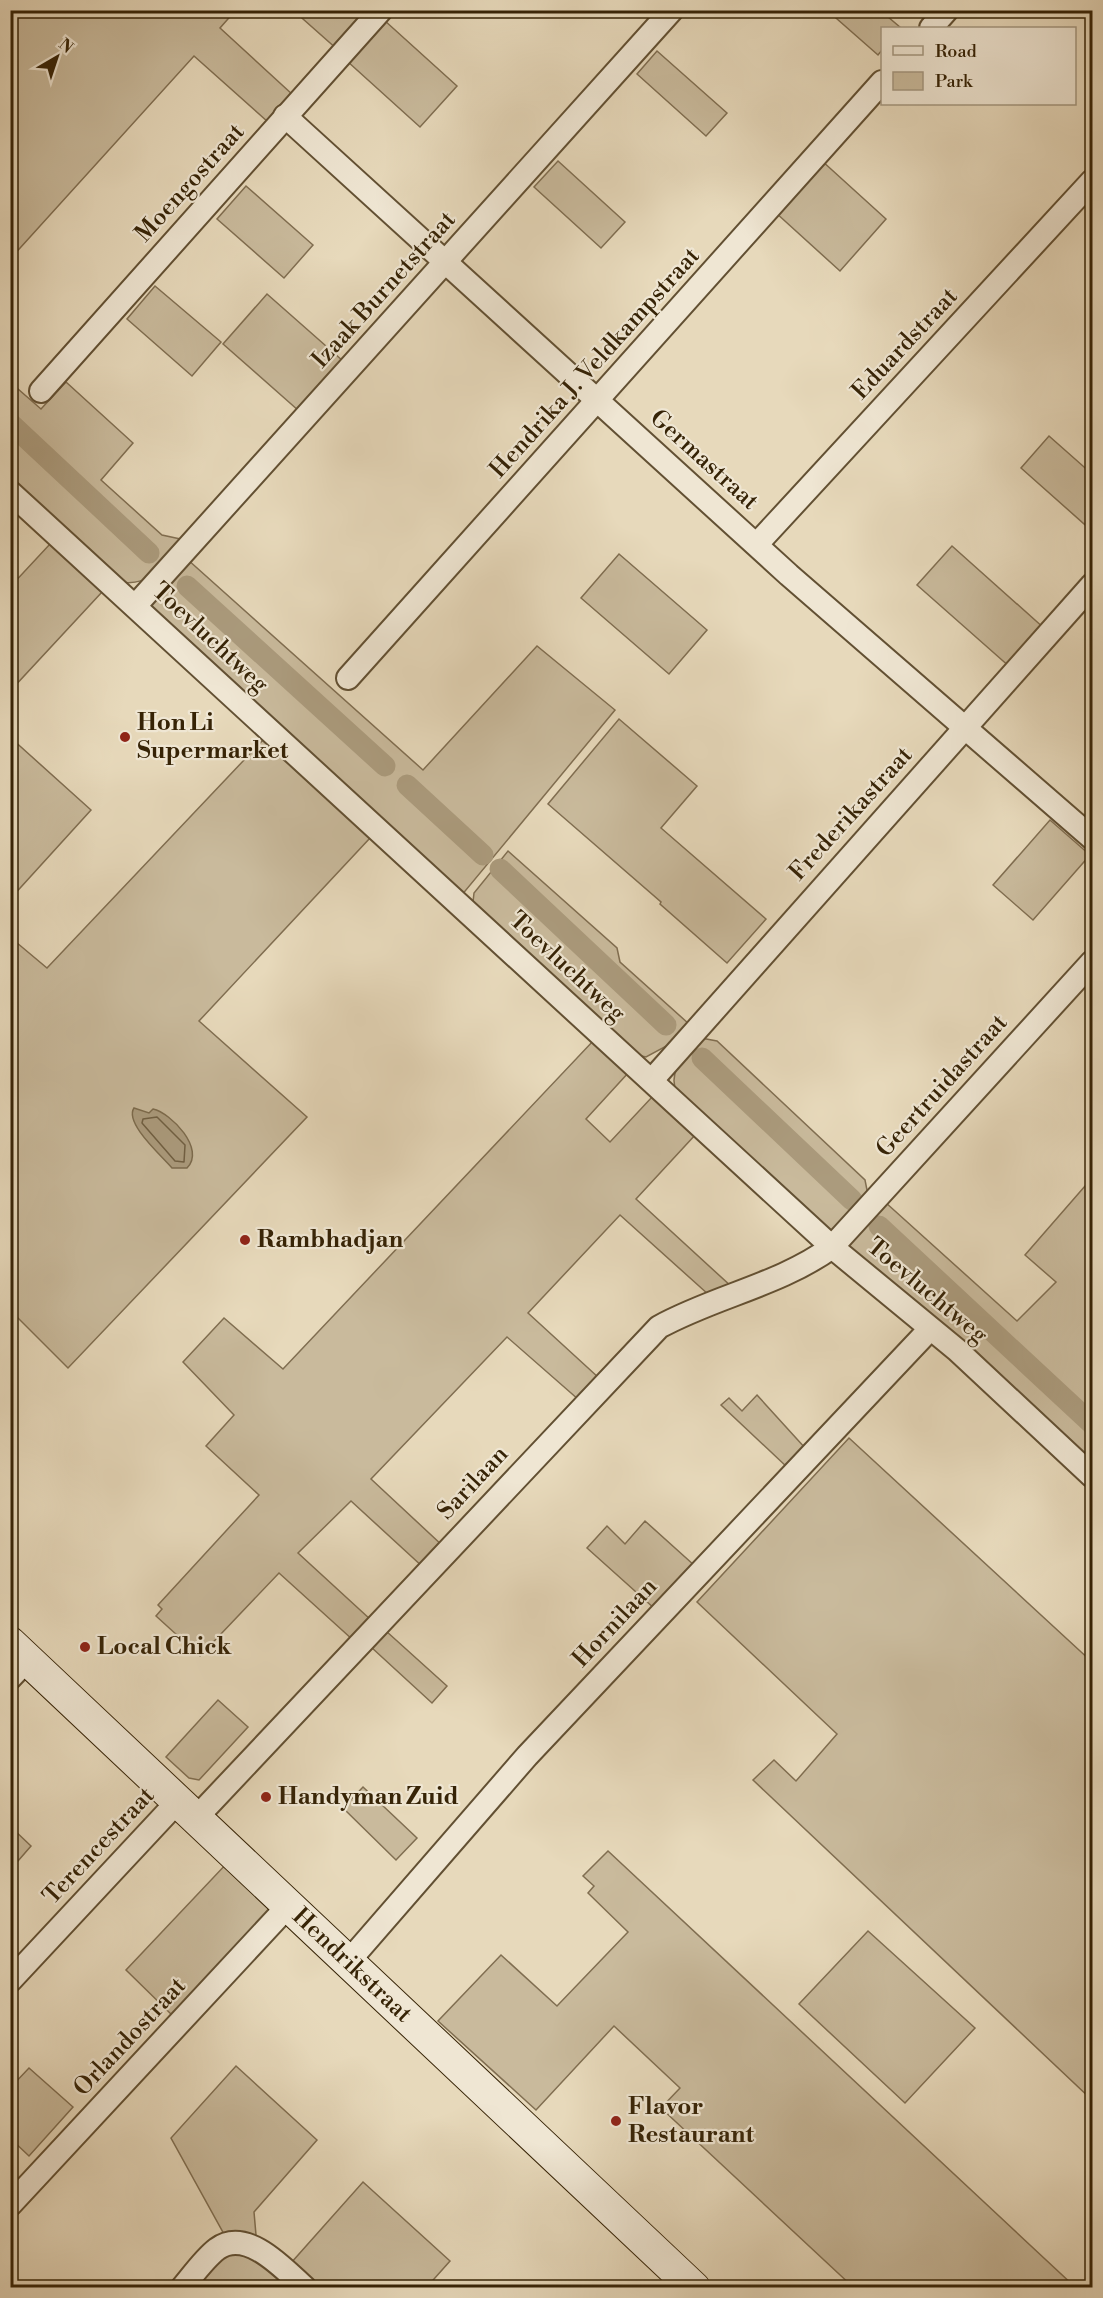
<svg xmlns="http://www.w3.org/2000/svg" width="1103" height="2298" viewBox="0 0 1103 2298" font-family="'Libre Bodoni',serif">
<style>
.green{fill:#c9ba9c;stroke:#806e51;stroke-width:1.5}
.water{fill:#ab9b7d;stroke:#7c6b4d;stroke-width:1.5}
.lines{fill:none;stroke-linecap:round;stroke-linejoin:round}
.shore{stroke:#705f42;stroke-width:1.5}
.canal{stroke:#ab9b7d;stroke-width:21}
.street-casing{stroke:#625033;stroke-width:26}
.secondary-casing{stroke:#362306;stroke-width:34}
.street{stroke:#efe6d3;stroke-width:22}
.secondary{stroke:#efe6d3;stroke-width:32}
.poi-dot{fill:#8f2418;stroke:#efe6d3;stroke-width:2}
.labels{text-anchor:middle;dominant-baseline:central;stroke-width:4.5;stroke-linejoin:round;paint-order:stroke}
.street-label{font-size:24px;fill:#362306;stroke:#efe6d3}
.poi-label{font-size:24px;font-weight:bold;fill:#362306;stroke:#efe6d3;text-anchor:start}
</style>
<rect width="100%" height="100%" fill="#e7d9bb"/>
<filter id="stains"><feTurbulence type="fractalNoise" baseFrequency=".00333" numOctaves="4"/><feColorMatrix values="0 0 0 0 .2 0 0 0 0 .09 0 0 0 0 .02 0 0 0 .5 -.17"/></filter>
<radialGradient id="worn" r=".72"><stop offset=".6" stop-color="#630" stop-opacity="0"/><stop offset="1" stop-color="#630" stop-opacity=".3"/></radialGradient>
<!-- green -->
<g class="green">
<path d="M11 11H235L220 28 293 95 268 122 194 56 11 258Z"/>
<path d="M294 11H375L338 50Z"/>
<path d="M828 11H881L901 28H882V50L878 55Z"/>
<path d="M384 20 457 86 420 127 347 61Z"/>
<path d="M657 51 727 113 706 136 637 74Z"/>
<path d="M821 160 886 219 840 271 775 212Z"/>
<path d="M558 161 625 222 601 248 534 187Z"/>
<path d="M246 186 313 245 284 278 217 219Z"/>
<path d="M155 286 221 342 192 376 127 319Z"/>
<path d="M267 294 343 361 299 411 223 344Z"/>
<path d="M10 382 41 409 66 382 133 443 101 480 162 535 185 540C165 563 154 587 120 582L11 483Z"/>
<path d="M1049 436 1092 474V531L1021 468Z"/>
<path d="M50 544 102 592 11 690 10 587Z"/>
<path d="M952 546 1045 629 1011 668 917 585Z"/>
<path d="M619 554 707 630 669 674 581 598Z"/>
<path d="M187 559 423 770 537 646 615 710 461 896 151 608 152 601Z"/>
<path d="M619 719 697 786 661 828 766 919 727 963 660 904 661 902 548 804Z"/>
<path d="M11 738 91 810 11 898Z"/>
<path d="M263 740 370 838 199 1021 307 1117 68 1368 11 1311 10 937 47 968Z"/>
<path d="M1050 820 1090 855 1033 920 993 885Z"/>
<path d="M508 851 617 948 620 962 689 1024 674 1042 646 1057 637 1055 473 902 474 893Z"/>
<path d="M701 1038 717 1041 865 1180 868 1195 836 1229 829 1231 677 1093C666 1070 687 1055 701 1038Z"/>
<path d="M594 1040 629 1072 586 1119 610 1142 653 1096 696 1134 636 1199 733 1288 709 1295 620 1215 528 1313 599 1378 579 1400 507 1337 371 1479 444 1547 424 1568 351 1501 298 1553 371 1620 353 1640 279 1573 200 1656 156 1616 162 1609 158 1605 259 1495 206 1446 234 1415 183 1362 224 1318 283 1369Z"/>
<path d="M1092 1178V1465L849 1247 851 1240 885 1202 1017 1321 1056 1282 1025 1255Z"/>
<path d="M757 1395 806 1449 788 1468 721 1405 729 1398 742 1411Z"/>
<path d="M849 1438 1092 1662V2100L753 1780 774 1760 796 1781 837 1734 697 1602Z"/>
<path d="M645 1521 695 1566 655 1609 587 1548 607 1526 625 1544Z"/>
<path d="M386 1631 447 1686 432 1703 371 1647Z"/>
<path d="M218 1700 248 1727 199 1780 189 1778 166 1757Z"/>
<path d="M363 1787 417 1838 396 1860 343 1808Z"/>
<path d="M11 1827 31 1846 11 1869Z"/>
<path d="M608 1851 1075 2287H853L661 2108 680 2088 614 2026 536 2110 438 2021 501 1955 557 2006 628 1932 588 1893 594 1886 583 1876Z"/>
<path d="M229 1861 273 1906 175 2018 126 1970Z"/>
<path d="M868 1931 975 2028 905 2103 799 2004Z"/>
<path d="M236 2066 317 2140 254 2212 256 2235 231 2232 224 2234 171 2138Z"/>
<path d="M29 2068 73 2107 29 2156 11 2139 10 2088Z"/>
<path d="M363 2182 450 2261 426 2288 318 2287 291 2263Z"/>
<path d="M246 2251 291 2288H188L212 2259Z"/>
</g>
<!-- water -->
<path class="water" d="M134 1108 149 1113 153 1109C171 1113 206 1149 187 1168H172C162 1156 124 1123 134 1108Z"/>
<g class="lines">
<!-- shore -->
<path class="shore" d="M157 1117 185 1145 184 1162 175 1161 142 1123 143 1119Z"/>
<!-- canal -->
<g class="canal">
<path d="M10 423 149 553"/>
<path d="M187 586 385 766"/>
<path d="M407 785 483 855"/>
<path d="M500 869 666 1025"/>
<path d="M702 1058 852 1200"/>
<path d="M879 1226 1092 1424"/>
</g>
<defs>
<g id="street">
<path d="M931 28 947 10"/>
<path d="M285 116 789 575 1092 838"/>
<path d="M41 391 381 10"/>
<path d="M10 492 832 1247 957 1350 1092 1476"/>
<path d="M757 544 1092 181"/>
<path d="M136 605 672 10"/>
<path d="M348 678 882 82"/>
<path d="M652 1080 1092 585"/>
<path d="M10 1678 28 1659"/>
<path d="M197 1817 659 1327C715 1296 780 1285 832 1247L1092 962"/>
<path d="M348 1962 527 1756 930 1329"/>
<path d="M10 1981 179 1800"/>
<path d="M10 2205 289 1905"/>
<path d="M182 2288C193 2275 204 2259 217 2249 247 2227 285 2270 305 2288"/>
</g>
<g id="secondary">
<path id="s1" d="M10 1643 694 2288"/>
</g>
</defs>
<!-- street casing -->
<use href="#street" class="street-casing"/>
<!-- secondary casing -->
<use href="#secondary" class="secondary-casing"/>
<!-- street -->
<use href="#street" class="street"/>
<!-- secondary -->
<use href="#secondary" class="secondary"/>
</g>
<!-- markers -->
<g class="poi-dot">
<circle cx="125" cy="737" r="6"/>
<circle cx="245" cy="1240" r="6"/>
<circle cx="85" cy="1647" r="6"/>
<circle cx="266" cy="1797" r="6"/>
<circle cx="616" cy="2121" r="6"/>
</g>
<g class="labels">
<!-- street labels -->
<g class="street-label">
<text transform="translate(190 183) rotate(-48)">Moengostraat</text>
<text transform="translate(384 290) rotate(-48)">Izaak Burnetstraat</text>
<text transform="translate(905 344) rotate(-47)">Eduardstraat</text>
<text transform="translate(595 363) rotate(-48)">Hendrika J. Veldkampstraat</text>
<text transform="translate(704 460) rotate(42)">Germastraat</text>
<text transform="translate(210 638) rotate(43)">Toevluchtweg</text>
<text transform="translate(851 814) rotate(-48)">Frederikastraat</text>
<text transform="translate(567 967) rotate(43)">Toevluchtweg</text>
<text transform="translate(942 1086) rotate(-48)">Geertruidastraat</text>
<text transform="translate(927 1291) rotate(40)">Toevluchtweg</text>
<text transform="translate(473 1483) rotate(-47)">Sarilaan</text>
<text transform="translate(615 1623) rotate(-47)">Hornilaan</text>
<text transform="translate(99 1846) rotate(-47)">Terencestraat</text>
<text stroke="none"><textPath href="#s1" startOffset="470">Hendrikstraat</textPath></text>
<text transform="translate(130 2037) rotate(-47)">Orlandostraat</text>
</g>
<!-- poi labels -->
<g class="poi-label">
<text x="137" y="723">Hon Li<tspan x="137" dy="28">Supermarket</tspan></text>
<text x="257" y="1240">Rambhadjan</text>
<text x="97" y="1647">Local Chick</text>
<text x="278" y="1797">Handyman Zuid</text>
<text x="628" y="2107">Flavor<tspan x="628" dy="28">Restaurant</tspan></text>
</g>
</g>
<!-- margin -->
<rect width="1103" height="2298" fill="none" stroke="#e7d9bb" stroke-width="36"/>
<rect x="12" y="12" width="1079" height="2274" fill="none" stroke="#362306" stroke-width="3"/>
<rect x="18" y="18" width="1067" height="2262" fill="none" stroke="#362306" stroke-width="1.5"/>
<!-- legend -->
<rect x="881" y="27" width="195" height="78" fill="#efe6d3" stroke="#a59881" stroke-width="1.5"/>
<rect x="893" y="46" width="30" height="9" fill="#efe6d3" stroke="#a59881" stroke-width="1.5"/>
<text x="935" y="57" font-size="18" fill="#362306">Road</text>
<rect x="893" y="72" width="30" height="18" fill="#c9ba9c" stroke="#a59881" stroke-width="1.5"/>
<text x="935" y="87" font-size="18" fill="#362306">Park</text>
<!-- north arrow -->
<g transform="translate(57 57) rotate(39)" stroke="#efe6d3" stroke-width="4.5" paint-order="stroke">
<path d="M0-4.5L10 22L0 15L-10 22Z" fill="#362306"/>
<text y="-9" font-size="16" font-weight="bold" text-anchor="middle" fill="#362306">N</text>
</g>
<rect width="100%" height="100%" filter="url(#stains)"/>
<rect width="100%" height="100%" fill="url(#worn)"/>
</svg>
